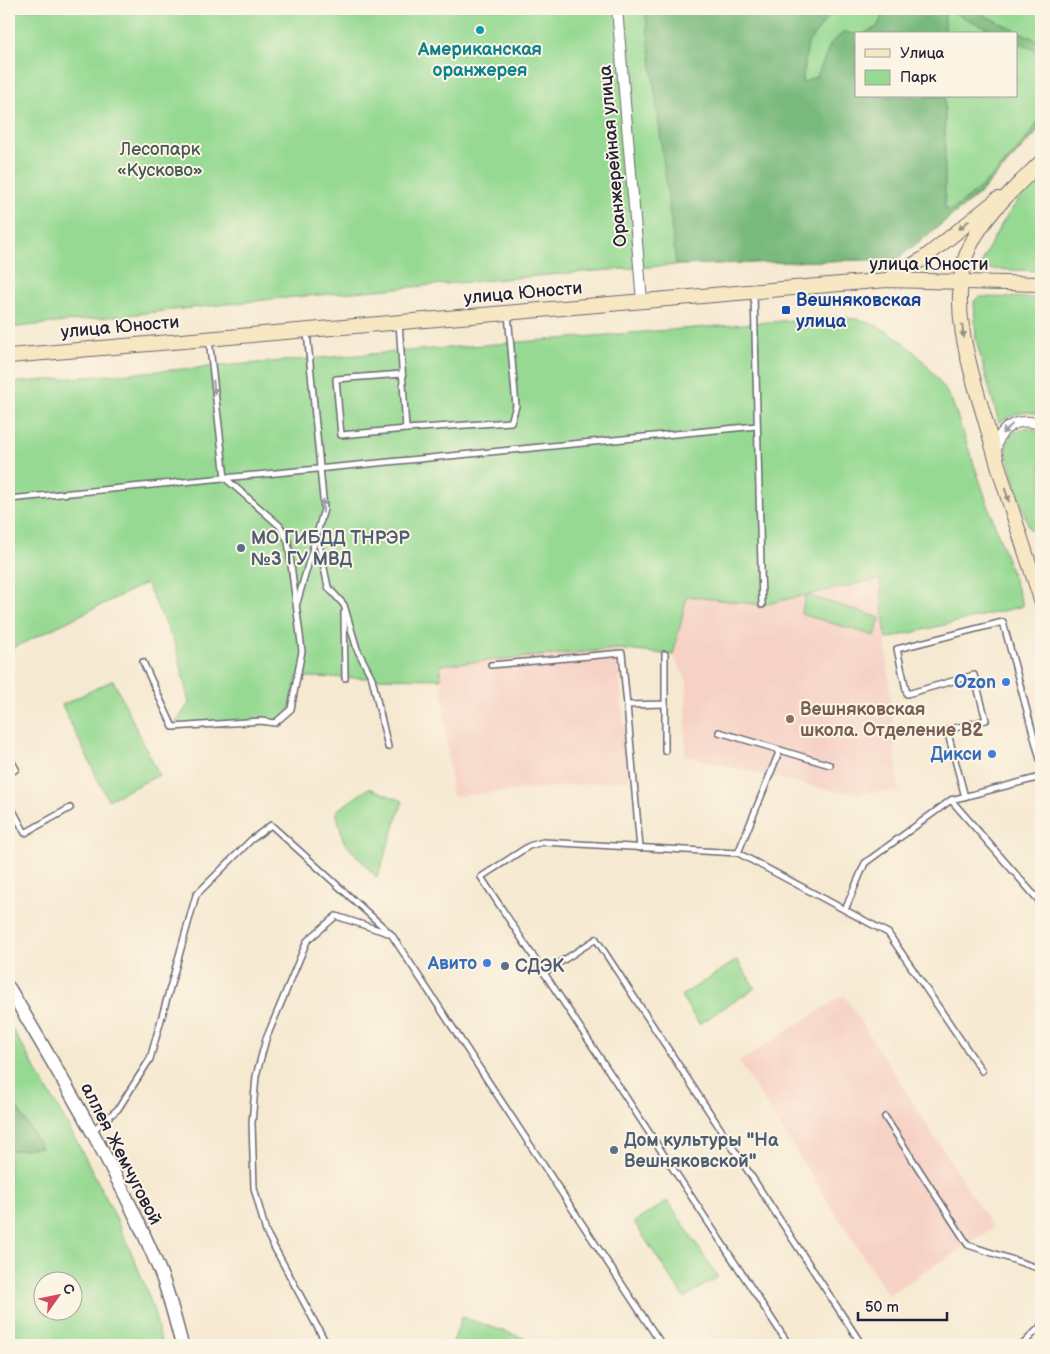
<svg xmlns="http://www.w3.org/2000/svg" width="1050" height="1354" viewBox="0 0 1050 1354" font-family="'Balsamiq Sans',sans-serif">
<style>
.built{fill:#f6d1c5}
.green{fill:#95d992;stroke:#5c7e66;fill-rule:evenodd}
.forest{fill:#78b97c;stroke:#4d6e5c}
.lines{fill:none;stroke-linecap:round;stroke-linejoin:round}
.service-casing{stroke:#6c6870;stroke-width:8}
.minor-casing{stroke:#6c6870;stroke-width:12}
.tertiary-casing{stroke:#6c6870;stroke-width:15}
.secondary-casing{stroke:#6c6870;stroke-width:16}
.service{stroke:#fff;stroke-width:5}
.minor{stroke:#fff;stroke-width:10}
.tertiary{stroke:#fff;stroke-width:12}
.secondary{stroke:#f7e8c3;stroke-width:14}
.oneway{fill:#978f86}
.oneway2{fill:#9c9ca7}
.culture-dot{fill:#0f9aa8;stroke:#fcf5e5;stroke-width:2}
.transit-dot{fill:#1a4fb4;stroke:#fcf5e5;stroke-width:2}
.service-dot{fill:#5c6f8a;stroke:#fcf5e5;stroke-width:2}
.shop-dot{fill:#3f7fe0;stroke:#fcf5e5;stroke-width:2}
.education-dot{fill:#8d6e63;stroke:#fcf5e5;stroke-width:2}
.labels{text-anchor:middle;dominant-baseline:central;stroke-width:4;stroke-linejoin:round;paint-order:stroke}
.culture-label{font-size:18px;font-weight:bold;fill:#0d838f;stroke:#fcf5e5}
.park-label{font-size:18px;fill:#445955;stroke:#fcf5e5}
.street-label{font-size:18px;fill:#22223b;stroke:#fcf5e5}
.transit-label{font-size:18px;font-weight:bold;fill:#164399;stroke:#fcf5e5;text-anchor:start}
.service-label{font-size:18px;font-weight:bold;fill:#4e5e75;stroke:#fcf5e5;text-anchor:start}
.shop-label{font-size:18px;font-weight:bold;fill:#366cbe;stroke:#fcf5e5;text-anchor:end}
.education-label{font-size:18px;font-weight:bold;fill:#785e54;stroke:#fcf5e5;text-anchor:start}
</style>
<rect width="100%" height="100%" fill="#fcf5e5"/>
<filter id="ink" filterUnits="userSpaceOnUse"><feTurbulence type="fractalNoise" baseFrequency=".02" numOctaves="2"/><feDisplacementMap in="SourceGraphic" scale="10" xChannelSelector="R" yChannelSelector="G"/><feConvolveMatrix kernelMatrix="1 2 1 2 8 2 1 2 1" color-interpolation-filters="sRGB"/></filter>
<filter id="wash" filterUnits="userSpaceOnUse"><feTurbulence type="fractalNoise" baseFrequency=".0096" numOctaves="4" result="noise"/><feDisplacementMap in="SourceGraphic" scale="20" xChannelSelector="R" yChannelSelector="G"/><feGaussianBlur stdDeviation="1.12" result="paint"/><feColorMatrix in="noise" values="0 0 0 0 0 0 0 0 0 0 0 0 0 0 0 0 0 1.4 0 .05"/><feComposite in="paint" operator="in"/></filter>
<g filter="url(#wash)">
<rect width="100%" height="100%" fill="#f6e9d1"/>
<!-- built -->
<g class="built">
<path d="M880 579 899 791 841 793 685 756 687 682 673 655 687 596 762 605Z"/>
<path d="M617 649 629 780 452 796 440 665Z"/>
<path d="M844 995 993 1228 888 1295 739 1062Z"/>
</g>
<!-- green -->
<g class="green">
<path d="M9 9H1041V128L978 195 897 259 676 265 583 272 273 299 9 328ZM856 34H1016V96H856Z"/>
<path d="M1041 177V271L983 269 981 264C996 231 1013 201 1041 177Z"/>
<path d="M979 297 1041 298V415C1025 409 1013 414 999 423L976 340 974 301Z"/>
<path d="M832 317C844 318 859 318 870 323 906 337 933 369 952 401L1023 606 886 639 880 579 807 595 880 618 875 636 801 614 806 595 762 605 687 596 673 655 617 649 440 665 441 679 297 677 291 709 275 723 173 727 189 703 176 646 146 583 9 650V383Z"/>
<path d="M1025 428H1031L1041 435V533L1036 535 1029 528 1006 451C1007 438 1013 431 1025 428Z"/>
<path d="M113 680 159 775 108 800 62 705Z"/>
<path d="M369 788 403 801 377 878 344 842 336 811Z"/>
<path d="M737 960 755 988 699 1024 681 996Z"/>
<path d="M9 1023C59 1110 113 1199 148 1294 154 1310 158 1328 162 1345H9ZM42 1282H72V1312H42Z"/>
<path d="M668 1201 718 1277 684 1298 634 1222Z"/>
<path d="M462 1317 544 1345H452Z"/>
</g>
<!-- forest -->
<g class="forest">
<path d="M645 9H834L808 43 802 83 817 76 831 43 844 32 856 34V96H945V208L950 211C975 195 1034 141 1041 113V128L978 195 897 259 676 265Z"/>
<path d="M886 9H945V34H863L877 27Z"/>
<path d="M946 9H971L1041 42V53L1016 42V34H999Z"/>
<path d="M9 1094 41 1147 9 1151Z"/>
</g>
</g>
<g filter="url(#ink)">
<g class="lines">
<defs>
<g id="service">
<path d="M754 294 762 605"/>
<path d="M399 322 406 429 511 422 516 406 508 314"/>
<path d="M402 374 336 379 341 435 406 429"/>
<path d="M9 499 757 426"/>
<path d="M318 539 328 587 344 605 357 649 372 678 388 747"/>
<path d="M297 603 324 509 307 332"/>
<path d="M344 613 345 678"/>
<path d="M143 662 173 727 261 721 275 723 291 709 302 651 288 541 280 526 225 478 209 339"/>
<path d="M491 665 622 653 627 705"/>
<path d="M719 732 780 750 738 853"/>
<path d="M780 750 830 765"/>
<path d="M665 751V704"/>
<path d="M9 757 16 769 9 774"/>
<path d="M965 797 947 730 986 720 974 675 907 694 897 649 1003 622 1041 763"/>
<path d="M951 800 1041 903"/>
<path d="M9 803 25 833 70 808"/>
<path d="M640 848 627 705 665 704V654"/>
<path d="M845 910 888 933 982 1071"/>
<path d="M544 973 596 939 862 1345"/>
<path d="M885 1117 968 1245 1041 1269"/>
<path d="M92 1131 118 1109 150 1059 196 895 251 840 271 825 391 934 662 1345"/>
<path d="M327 1345 266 1232 254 1188 252 1123 256 1076 266 1039 307 941 336 916 388 933"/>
<path d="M789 1345 481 877 529 846 543 842 738 853 845 910 865 863 951 800 1041 777"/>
<path d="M1022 1345 1041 1326"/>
</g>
<g id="minor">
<path d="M617 9 642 301"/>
<path d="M996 454C995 428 1019 415 1041 425"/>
</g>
<path id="tertiary" d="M9 988C63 1080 118 1170 159 1269 169 1293 175 1320 182 1345"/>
<g id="secondary">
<path d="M1041 162C1014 189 979 219 966 256 949 310 971 371 986 423 1002 483 1022 541 1041 600"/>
<path d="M889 279 923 259 998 199"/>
<path d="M9 356 887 280 1041 284"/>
</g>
</defs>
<!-- service casing -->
<use href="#service" class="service-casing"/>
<!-- minor casing -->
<use href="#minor" class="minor-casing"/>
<!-- tertiary casing -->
<use href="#tertiary" class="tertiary-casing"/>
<!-- secondary casing -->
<use href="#secondary" class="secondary-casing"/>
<!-- service -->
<use href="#service" class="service"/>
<!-- minor -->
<use href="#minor" class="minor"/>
<!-- tertiary -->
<use href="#tertiary" class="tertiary"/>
<!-- secondary -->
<use href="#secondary" class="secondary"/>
</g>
<!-- one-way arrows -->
<defs><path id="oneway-solid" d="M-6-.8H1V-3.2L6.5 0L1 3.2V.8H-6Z" transform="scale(1.25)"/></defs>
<g class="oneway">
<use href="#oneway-solid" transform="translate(964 225) rotate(139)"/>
<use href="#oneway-solid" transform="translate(963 331) rotate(83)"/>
<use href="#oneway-solid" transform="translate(1007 495) rotate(72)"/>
</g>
<g class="oneway2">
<use href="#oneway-solid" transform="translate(214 387) rotate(83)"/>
<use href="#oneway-solid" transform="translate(1007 429) rotate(138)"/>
<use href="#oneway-solid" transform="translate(323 506) rotate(-88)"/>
</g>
</g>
<!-- markers -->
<circle class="culture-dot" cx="480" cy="30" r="5"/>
<rect class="transit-dot" x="781" y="305" width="10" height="10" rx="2.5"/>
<g class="service-dot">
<circle cx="241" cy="548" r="5"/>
<circle cx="505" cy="966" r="5"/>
<circle cx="614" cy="1150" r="5"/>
</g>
<g class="shop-dot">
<circle cx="1006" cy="682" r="5"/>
<circle cx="992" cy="754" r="5"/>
<circle cx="487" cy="963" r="5"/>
</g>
<circle class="education-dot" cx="790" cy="719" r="5"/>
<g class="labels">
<!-- culture labels -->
<g class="culture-label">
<text x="480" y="49">Американская<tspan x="480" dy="21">оранжерея</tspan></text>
</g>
<!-- park labels -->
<g class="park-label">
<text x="160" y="149">Лесопарк<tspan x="160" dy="21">«Кусково»</tspan></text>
</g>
<!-- street labels -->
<g class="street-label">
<text transform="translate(613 156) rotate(-95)">Оранжерейная улица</text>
<text x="929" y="264">улица Юности</text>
<text transform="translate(523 293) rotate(-5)">улица Юности</text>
<text transform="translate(120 327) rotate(-5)">улица Юности</text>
<text transform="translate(121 1154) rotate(63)">аллея Жемчуговой</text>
</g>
<!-- transit labels -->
<g class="transit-label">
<text x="796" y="300">Вешняковская<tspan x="796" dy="21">улица</tspan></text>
</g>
<!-- service labels -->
<g class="service-label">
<text x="251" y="538">МО ГИБДД ТНРЭР<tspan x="251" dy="21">№3 ГУ МВД</tspan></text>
<text x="515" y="966">СДЭК</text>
<text x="624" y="1140">Дом культуры "На<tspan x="624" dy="21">Вешняковской"</tspan></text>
</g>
<!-- shop labels -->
<g class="shop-label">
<text x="996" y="682">Ozon</text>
<text x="982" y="754">Дикси</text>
<text x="477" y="963">Авито</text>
</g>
<!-- education labels -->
<g class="education-label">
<text x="800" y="709">Вешняковская<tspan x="800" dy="21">школа. Отделение В2</tspan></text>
</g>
</g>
<!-- margin -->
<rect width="1050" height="1354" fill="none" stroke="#fcf5e5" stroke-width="30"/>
<!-- legend -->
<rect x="855" y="32" width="162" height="65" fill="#fcf5e5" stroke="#a5a1a1"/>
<rect x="865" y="49" width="25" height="8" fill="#f7e8c3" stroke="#a5a1a1"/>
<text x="900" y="58" font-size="15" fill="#22223b">Улица</text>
<rect x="865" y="70" width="25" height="15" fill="#95d992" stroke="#a5a1a1"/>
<text x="900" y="82" font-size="15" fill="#22223b">Парк</text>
<!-- north arrow -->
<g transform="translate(58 1296) rotate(57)"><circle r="24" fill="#fcf5e5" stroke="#a5a1a1"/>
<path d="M0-4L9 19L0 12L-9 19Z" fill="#d1495b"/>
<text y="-8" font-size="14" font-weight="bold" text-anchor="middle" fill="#22223b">С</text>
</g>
<!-- scale -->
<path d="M858 1312v8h89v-8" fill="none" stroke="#22223b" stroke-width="2.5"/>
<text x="865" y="1312" font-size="15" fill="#22223b" stroke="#fcf5e5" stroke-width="4" paint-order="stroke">50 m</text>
</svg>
